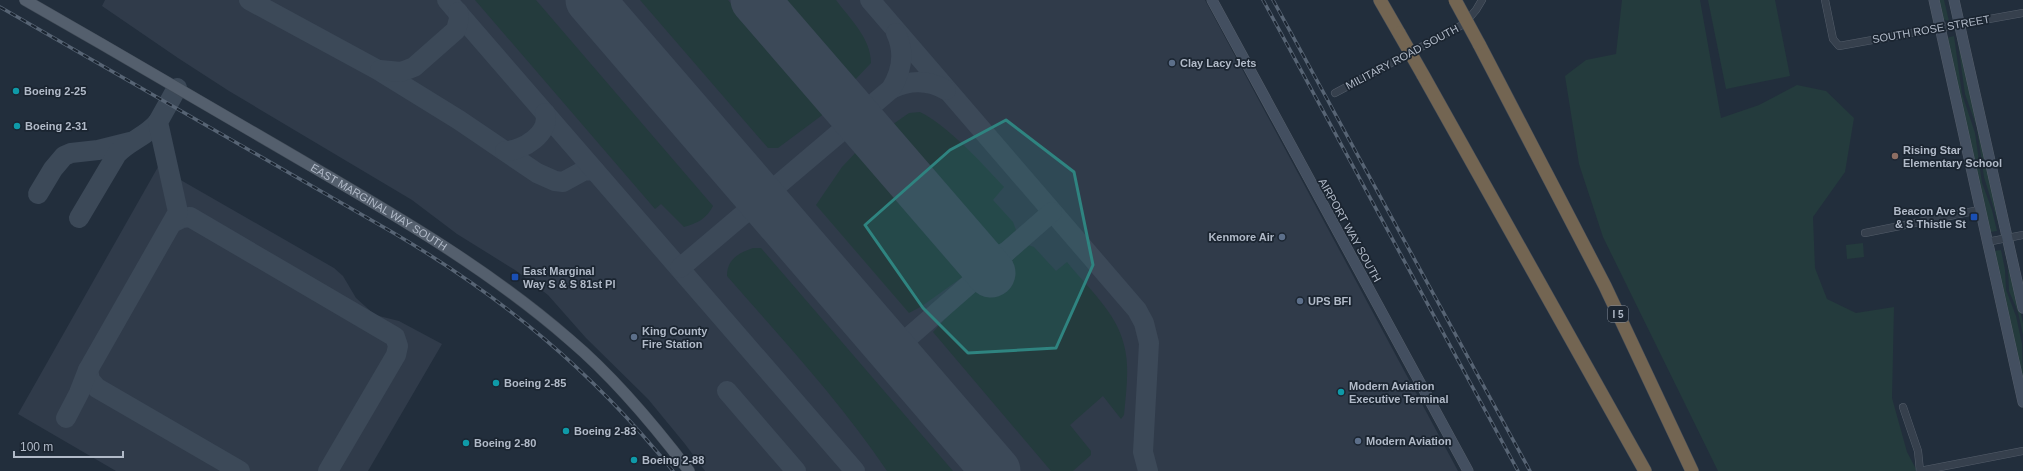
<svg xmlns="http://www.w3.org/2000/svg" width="2023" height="471" viewBox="0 0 2023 471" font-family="Arial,sans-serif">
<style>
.airport{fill:#303b4a}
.green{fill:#243b3d}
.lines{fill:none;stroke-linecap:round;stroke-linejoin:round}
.taxiway{stroke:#3c4958;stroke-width:20}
.runway{stroke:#3c4958;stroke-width:49}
.street-casing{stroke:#545d6a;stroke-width:8}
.secondary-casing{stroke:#545d6a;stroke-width:11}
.primary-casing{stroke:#3f4955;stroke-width:12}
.highway-casing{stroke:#414a57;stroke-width:14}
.street{stroke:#36404d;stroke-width:7}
.secondary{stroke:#434f60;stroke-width:10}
.primary{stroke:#545f6d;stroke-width:11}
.highway{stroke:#736552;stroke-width:13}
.rail-casing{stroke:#576474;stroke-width:3.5}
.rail{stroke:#1b2531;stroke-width:2;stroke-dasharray:6;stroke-linecap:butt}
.highway-bridge-casing{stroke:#414a57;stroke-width:14;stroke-linecap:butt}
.highway-bridge{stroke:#736552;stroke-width:13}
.marked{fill:#2f8480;fill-opacity:0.2;stroke:#2f8480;stroke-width:3;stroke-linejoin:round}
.service-dot{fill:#5c6f8a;stroke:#1b2531;stroke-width:1.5}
.culture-dot{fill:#0f9aa8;stroke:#1b2531;stroke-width:1.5}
.education-dot{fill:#8d6e63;stroke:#1b2531;stroke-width:1.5}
.transit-dot{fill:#1a4fb4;stroke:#1b2531;stroke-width:1.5}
.labels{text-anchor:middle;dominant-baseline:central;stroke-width:3.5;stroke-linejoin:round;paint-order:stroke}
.shield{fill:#1b2531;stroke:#848d9b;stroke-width:1}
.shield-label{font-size:10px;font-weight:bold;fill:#b1bac8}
.street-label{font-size:11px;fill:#b1bac8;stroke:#1b2531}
.poi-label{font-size:11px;font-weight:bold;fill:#b1bac8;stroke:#1b2531;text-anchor:start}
</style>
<rect width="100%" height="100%" fill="#222e3c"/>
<!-- airport -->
<g class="airport">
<path d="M105 0H1205L1458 471H705L685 444 648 399 586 338 548 295 515 270 457 234 412 200 229 91 178 58 102 6Z"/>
<path d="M158 167 334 268 343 276 356 298 375 315 399 321 442 344 368 471H116L18 414Z"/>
</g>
<!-- green -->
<g class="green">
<path d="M475 0H536L713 206C706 219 698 223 684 227L661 204 655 209Z"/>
<path d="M640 0H728L825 113 778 148H768Z"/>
<path d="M782 0H836C850 19 871 38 871 63L853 82Z"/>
<path d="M1622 0H1700L1721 118 1759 105 1797 85 1826 91 1854 118 1845 172 1813 217 1815 268 1827 299 1856 313 1894 307 1892 398 1907 452 1917 471H1718L1603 237 1579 164 1565 76 1586 60 1616 54Z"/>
<path d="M1708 0H1775L1790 76 1726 89Z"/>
<path d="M1938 0H1944L1949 21 1942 19Z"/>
<path d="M1954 36 1962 94 1975 133 1982 183 1992 210 1997 231 1990 232 1946 38Z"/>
<path d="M1957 36H1959L2002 227 2000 229 1984 177 1977 128 1965 94Z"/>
<path d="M920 112C947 125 983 164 1004 187L993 200 1013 222 1016 230 1013 236 996 248 988 244 889 127 909 113Z"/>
<path d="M858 150 959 267 964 276 922 306 909 313 816 205 842 167Z"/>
<path d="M1863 243 1864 257 1847 259 1846 245Z"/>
<path d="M1028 245 1034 247 1056 271 1067 262C1087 287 1117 313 1124 345 1130 367 1126 392 1124 415L1121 419 1103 396 1070 425 1091 451V455L1073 471H1051L933 332 974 288 978 292 1013 262 1012 260 1022 251 1020 248Z"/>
<path d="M753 248H761L953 471H887C840 401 782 339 727 276 727 259 739 253 753 248Z"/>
<path d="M2007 248 2023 323V335L2018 312 2009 291 2008 265 2004 249Z"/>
<path d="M2001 250 2005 270 2006 290 2016 316 2022 344 2023 380 1994 251Z"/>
</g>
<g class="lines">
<!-- taxiway -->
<g class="taxiway">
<path d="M249 0 378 70 459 120 537 173 555 181 563 182 585 170 595 171"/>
<path d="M447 0 855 471"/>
<path d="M870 0 1137 310 1144 323 1149 343 1143 452 1148 471"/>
<path d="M380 70 401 72 414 67 456 30 459 19 458 12"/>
<path d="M891 89C909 80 927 79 946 90"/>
<path d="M505 151C523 151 551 133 545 113"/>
<path d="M38 194 53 169 64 156 71 153 98 150 130 142"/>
<path d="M79 218 117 154C129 141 147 136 158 122"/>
<path d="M174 222 182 218 190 217 395 337 398 346 396 355 328 471"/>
<path d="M969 247C982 257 991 259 1006 252"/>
<path d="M680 268 891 89C902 71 905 52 896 33"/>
<path d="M893 351 1052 212"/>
<path d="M88 370 90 380 97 388 240 471"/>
<path d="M727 391 796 471"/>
<path d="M66 418 79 393 88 370 178 212 158 122 177 88"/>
</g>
<!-- runway -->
<g class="runway">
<path d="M590 0 996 471"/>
<path d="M755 0 991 273"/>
</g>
<defs>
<g id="street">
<path d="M1825 0 1833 39 1839 46 2023 13"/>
<path d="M1335 93 1464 24 1476 10 1482 0"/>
<path d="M1865 233 1979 210"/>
<path d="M1987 242 2023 235"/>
<path d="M1903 407 1918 451 1920 471"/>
<path d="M1920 471 2023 451"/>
</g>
<g id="secondary">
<path d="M1212 0 1468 471"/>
<path d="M1934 0 2023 402"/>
<path d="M1954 0 2023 308"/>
</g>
<g id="primary">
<path id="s1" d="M25 0C111 49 196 99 282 149 381 207 483 264 570 340 615 378 654 425 689 471"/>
</g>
<g id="highway">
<path d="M1380 0 1399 33"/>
<path d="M1479 44 1605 286 1692 471"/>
<path d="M1423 75 1645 471"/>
</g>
</defs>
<!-- street casing -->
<use href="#street" class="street-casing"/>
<!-- secondary casing -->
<use href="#secondary" class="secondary-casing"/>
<!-- primary casing -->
<use href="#primary" class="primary-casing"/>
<!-- highway casing -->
<use href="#highway" class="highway-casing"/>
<!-- street -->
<use href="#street" class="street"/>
<!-- secondary -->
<use href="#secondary" class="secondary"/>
<!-- primary -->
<use href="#primary" class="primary"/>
<!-- highway -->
<use href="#highway" class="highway"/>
<defs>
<g id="rail">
<path d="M1263 0 1518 471"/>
<path d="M1273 0 1530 471"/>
<path d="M0 7 392 232C503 297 592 371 673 471"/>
</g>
</defs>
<!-- rail casing -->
<use href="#rail" class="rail-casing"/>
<!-- rail -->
<use href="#rail" class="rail"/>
<defs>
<g id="highway-bridge">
<path d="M1455 0 1479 44"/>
<path d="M1399 33 1423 75"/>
</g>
</defs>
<!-- highway-bridge casing -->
<use href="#highway-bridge" class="highway-bridge-casing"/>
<!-- highway-bridge -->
<use href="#highway-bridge" class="highway-bridge"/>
</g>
<!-- marked area -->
<path class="marked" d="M1006 120 1074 172 1093 265 1056 348 968 353 923 308 865 225 950 150Z"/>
<!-- markers -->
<g class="service-dot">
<circle cx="1172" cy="63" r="4"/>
<circle cx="1282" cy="237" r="4"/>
<circle cx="1300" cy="301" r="4"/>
<circle cx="634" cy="337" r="4"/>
<circle cx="1358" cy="441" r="4"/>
</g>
<g class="culture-dot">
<circle cx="16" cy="91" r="4"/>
<circle cx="17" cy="126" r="4"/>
<circle cx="496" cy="383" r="4"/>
<circle cx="1341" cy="392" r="4"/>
<circle cx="566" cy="431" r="4"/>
<circle cx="466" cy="443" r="4"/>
<circle cx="634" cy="460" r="4"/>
</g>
<circle class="education-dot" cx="1895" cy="156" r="4"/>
<g class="transit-dot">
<rect x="1970" y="213" width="8" height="8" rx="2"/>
<rect x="511" y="273" width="8" height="8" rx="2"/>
</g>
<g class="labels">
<!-- shield labels -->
<rect class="shield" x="1608" y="306" width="20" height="16" rx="3"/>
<g class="shield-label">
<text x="1618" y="314">I 5</text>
</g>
<!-- street labels -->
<g class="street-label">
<text transform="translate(1931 29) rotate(-10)">SOUTH ROSE STREET</text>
<text transform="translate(1402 57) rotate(-28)">MILITARY ROAD SOUTH</text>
<text stroke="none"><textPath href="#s1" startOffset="410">EAST MARGINAL WAY SOUTH</textPath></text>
<text transform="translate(1350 230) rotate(61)">AIRPORT WAY SOUTH</text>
</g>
<!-- poi labels -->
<g class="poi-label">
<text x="1180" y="63">Clay Lacy Jets</text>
<text x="24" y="91">Boeing 2-25</text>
<text x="25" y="126">Boeing 2-31</text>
<text x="1903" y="150">Rising Star<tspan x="1903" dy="13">Elementary School</tspan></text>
<text x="1966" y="211" text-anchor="end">Beacon Ave S<tspan x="1966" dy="13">&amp; S Thistle St</tspan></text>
<text x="1274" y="237" text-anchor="end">Kenmore Air</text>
<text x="523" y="271">East Marginal<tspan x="523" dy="13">Way S &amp; S 81st Pl</tspan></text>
<text x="1308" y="301">UPS BFI</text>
<text x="642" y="331">King County<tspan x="642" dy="13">Fire Station</tspan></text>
<text x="504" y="383">Boeing 2-85</text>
<text x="1349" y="386">Modern Aviation<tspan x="1349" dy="13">Executive Terminal</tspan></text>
<text x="574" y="431">Boeing 2-83</text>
<text x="1366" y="441">Modern Aviation</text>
<text x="474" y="443">Boeing 2-80</text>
<text x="642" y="460">Boeing 2-88</text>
</g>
</g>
<!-- scale -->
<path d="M14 451v6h109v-6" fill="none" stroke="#b1bac8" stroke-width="2"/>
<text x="20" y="451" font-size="12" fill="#b1bac8" stroke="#1b2531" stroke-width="3" paint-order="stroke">100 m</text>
</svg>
